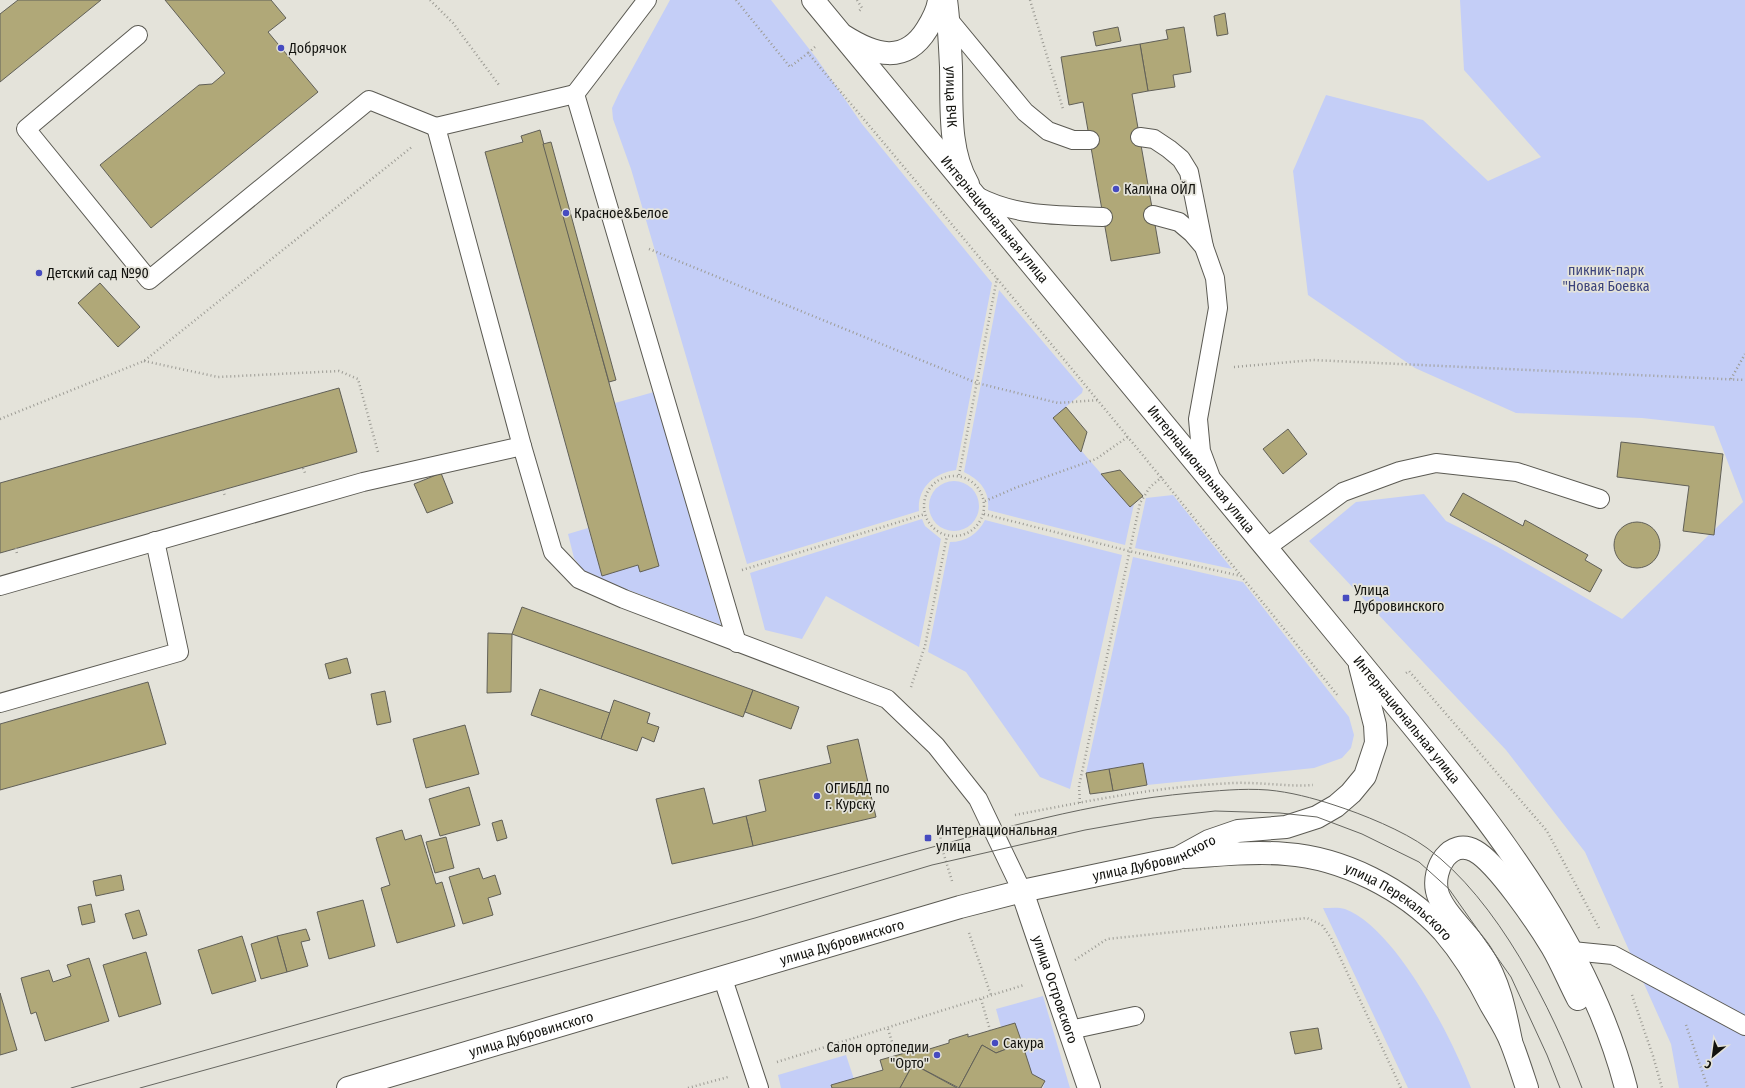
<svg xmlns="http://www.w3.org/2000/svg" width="1745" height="1088" viewBox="0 0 1745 1088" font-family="'Fira Sans Condensed',sans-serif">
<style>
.green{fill:#c4cef7}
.building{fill:#b0a878;stroke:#616058}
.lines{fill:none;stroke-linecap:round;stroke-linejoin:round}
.service-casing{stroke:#5b5a53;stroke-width:20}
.minor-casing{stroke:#5b5a53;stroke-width:24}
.secondary-casing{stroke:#5b5a53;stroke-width:24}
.primary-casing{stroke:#5b5a53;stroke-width:24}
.path{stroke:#9c9b94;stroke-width:2.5;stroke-dasharray:1 3;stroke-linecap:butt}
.service{stroke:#fff;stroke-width:18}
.minor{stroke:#fff;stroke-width:22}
.secondary{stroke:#fff;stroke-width:22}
.primary{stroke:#fff;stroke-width:22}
.tram{stroke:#666660;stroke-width:1}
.poi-dot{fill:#464bc0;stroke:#e4e3da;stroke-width:1.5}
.labels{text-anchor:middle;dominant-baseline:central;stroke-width:3.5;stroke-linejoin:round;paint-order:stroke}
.poi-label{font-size:14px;fill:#12120e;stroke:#e4e3da;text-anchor:start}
.street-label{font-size:14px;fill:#12120e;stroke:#e4e3da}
.park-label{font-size:14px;fill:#3b437c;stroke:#e4e3da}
</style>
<rect width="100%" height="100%" fill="#e4e3da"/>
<!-- green -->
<g class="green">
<path d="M670 0H771L817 59 862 124 992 283 956 470C934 473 917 488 919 511L747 564 631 169 613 119 612 108 620 91Z"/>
<path d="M1460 0H1745V1088H1679L1671 1044 1585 852 1506 750 1309 541 1356 502 1424 494 1446 521 1498 547 1622 619 1743 502 1714 426 1642 418 1516 413 1415 368 1308 295 1293 171 1326 95 1423 120 1488 181 1541 157 1464 70Z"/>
<path d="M999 290 1083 389 1082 393 1053 418 1130 507 1134 504 1125 545 988 510C990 491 980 480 964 472Z"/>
<path d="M654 392 721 625 586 574 574 558 568 534 588 528 602 576 638 565 640 572 659 566 615 403Z"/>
<circle cx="954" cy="506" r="25"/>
<path d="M1173 495 1232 569 1135 548 1146 498Z"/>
<path d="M922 519 925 526 941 539 919 647 826 596 802 639 765 630 750 573Z"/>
<path d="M985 520 1122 555 1070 789 1040 777 966 672 928 652 950 542C966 542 978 534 985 520Z"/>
<path d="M1133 557 1243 582 1349 717 1354 735 1351 748 1342 758 1314 768 1147 785 1143 763 1086 773Z"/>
<path d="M1323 908C1330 908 1339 907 1345 909 1396 928 1452 1038 1471 1088H1408Z"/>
<path d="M1043 996 1070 1088H1043L1045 1081 1032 1074 1015 1023 1001 1027 996 1009Z"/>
<path d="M846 1055 854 1079 831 1086 832 1088H781L778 1075Z"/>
</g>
<!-- building -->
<g class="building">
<path d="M18 0H101L0 82V14Z"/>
<path d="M165 0H271L286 18 268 32 318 92 151 228 100 165 199 85 212 84 225 73Z"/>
<path d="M1225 13 1228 34 1217 36 1214 16Z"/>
<path d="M1118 27 1121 41 1096 46 1093 32Z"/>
<path d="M1184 27 1191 72 1173 75 1175 87 1148 91 1140 44 1168 39 1166 30Z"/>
<path d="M1140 44 1148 91 1132 94 1160 253 1111 261 1083 102 1069 105 1061 57Z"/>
<path d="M540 130 659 566 640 572 638 565 602 576 485 152 523 142 521 136Z"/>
<path d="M551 142 616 380 609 382 543 144Z"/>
<path d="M100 283 140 327 118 347 78 303Z"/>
<path d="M339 388 357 452 0 553V483Z"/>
<path d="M1066 407 1087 432 1081 452 1053 418Z"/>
<path d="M1288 429 1307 454 1283 474 1263 449Z"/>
<path d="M1621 442 1723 454 1714 535 1683 531 1689 486 1617 477Z"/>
<path d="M1120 470 1143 496 1130 507 1101 474Z"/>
<path d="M441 473 453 503 427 513 414 484Z"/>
<path d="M1463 493 1523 526 1525 520 1588 555 1585 560 1602 570 1590 592 1450 515Z"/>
<circle cx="1637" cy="545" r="23"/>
<path d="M522 607 753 690 743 717 512 634Z"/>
<path d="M488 633 512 634 511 692 487 693Z"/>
<path d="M347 658 351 673 329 679 325 664Z"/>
<path d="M148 682 166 744 0 790V724Z"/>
<path d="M540 689 610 713 601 739 531 715Z"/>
<path d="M753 690 799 707 791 729 745 712Z"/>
<path d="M385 691 391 722 377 725 371 694Z"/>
<path d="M614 700 650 713 647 723 659 727 654 742 642 737 637 751 601 739Z"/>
<path d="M465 725 479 774 426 788 413 739Z"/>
<path d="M858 739 876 817 753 846 746 816 766 811 759 780 831 763 827 746Z"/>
<path d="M1143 763 1147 785 1113 791 1109 769Z"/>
<path d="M1109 769 1113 791 1090 794 1086 773Z"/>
<path d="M469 787 480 825 440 836 429 799Z"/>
<path d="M704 788 713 824 746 816 753 846 672 864 656 799Z"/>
<path d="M502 820 507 838 497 841 492 823Z"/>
<path d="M402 830 405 840 421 835 436 884 442 882 455 926 397 943 381 888 390 885 376 838Z"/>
<path d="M446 837 454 868 435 873 426 842Z"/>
<path d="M479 868 483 879 495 875 501 894 488 898 493 915 463 924 449 877Z"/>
<path d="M121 875 124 890 96 896 93 881Z"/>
<path d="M363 900 375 946 329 959 317 912Z"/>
<path d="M91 904 95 922 82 925 78 907Z"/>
<path d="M139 910 147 935 133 939 125 914Z"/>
<path d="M306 929 310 940 301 942 308 966 287 972 277 936Z"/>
<path d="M242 936 256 981 212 994 198 950Z"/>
<path d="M277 936 287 972 261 979 251 944Z"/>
<path d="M146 952 161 1004 119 1017 103 965Z"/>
<path d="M89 958 109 1021 45 1041 36 1012 31 1014 21 978 49 970 53 982 71 976 67 965Z"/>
<path d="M0 993 17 1050 0 1055Z"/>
<path d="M1015 1023 1022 1043 996 1053 982 1045 959 1088 913 1064 900 1088H832L831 1085 883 1070 880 1060 912 1051 913 1054 949 1043V1040L968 1034V1037Z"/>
<path d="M1318 1028 1322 1049 1295 1054 1290 1032Z"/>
<path d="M1022 1043 1032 1074 1045 1081 1041 1088H959L982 1045 996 1053Z"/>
<path d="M913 1064 957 1088H900Z"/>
</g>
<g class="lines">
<defs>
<g id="service">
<path d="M647 0 575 94 737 643"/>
<path d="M949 20 1025 112 1048 131 1073 140H1090"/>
<path d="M138 35 26 129 149 280 369 100 436 127"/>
<path d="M575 94 436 127 522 446 553 552 579 579 624 599 887 699 936 746 978 799 1022 891"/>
<path d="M1140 137 1154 139 1169 149 1181 159 1189 172 1204 247"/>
<path d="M977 196C1017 217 1059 215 1103 217"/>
<path d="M1153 215 1179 222 1192 233 1204 247 1215 278 1218 308 1198 419 1201 451 1210 475"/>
<path d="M1266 548 1343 492 1400 471 1436 463 1517 472 1600 499"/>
<path d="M0 586 363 482 522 446"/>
<path d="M0 703 179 652 155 541"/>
<path d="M1572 951 1613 955 1745 1026"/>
<path d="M722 976 759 1088"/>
<path d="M1070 1030 1135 1016"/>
</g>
<g id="minor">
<path id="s1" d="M1022 891 1089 1088"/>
</g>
<g id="secondary">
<path id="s2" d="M946 0C949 22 950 45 951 67 952 105 948 150 968 184"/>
<path d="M844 36C874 55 905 65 927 29 932 21 938 9 939 0"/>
</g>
<g id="primary">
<path id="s3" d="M813 0C965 183 1117 366 1268 550 1317 610 1367 670 1416 730 1503 837 1591 952 1626 1088"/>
<path id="s4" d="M1185 857C1219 855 1252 851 1286 854 1343 858 1404 889 1443 931 1462 953 1478 979 1491 1005 1498 1017 1506 1029 1511 1042 1517 1057 1522 1073 1527 1088"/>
<path d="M1511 1041C1505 1011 1499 981 1482 955 1471 936 1441 911 1437 891 1432 869 1450 837 1475 851 1497 863 1538 924 1552 947 1562 964 1569 982 1578 999"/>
<path id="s5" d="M348 1088 960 907 1022 891 1178 858 1209 841 1238 831 1286 827 1317 817 1336 806 1351 793 1365 776 1376 743 1375 725 1360 666"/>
</g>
</defs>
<!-- service casing -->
<use href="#service" class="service-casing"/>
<!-- minor casing -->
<use href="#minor" class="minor-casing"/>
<!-- secondary casing -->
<use href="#secondary" class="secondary-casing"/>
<!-- primary casing -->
<use href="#primary" class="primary-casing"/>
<!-- path -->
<g class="path">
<path d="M430 0 453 23 499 85"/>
<path d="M736 0 790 67 808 53"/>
<path d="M857 0 862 8 859 11"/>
<path d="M1030 0 1063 109"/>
<path d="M815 47 808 53C987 265 1164 479 1338 696"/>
<path d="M649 249 977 383 1058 403 1099 400"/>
<path d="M144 361 218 377 339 371 358 379 378 452"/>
<path d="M1234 367 1313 360 1745 380"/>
<path d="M1731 379 1745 354"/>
<path d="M0 419 144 361 413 146"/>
<path d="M303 468 305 473"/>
<path d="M959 475 997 278"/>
<circle cx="954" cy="506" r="30"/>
<path d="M223 490 225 496"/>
<path d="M985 501 1015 488 1096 459 1129 436"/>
<path d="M984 514 1129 551 1241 576"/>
<path d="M16 548 17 554"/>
<path d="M742 570 925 514"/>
<path d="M1406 673 1409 671 1547 831 1599 928"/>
<path d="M911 687 925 646 947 536"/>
<path d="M1080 803 1079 786 1140 503 1150 487 1162 477"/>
<path d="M1015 815C1088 801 1160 786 1234 783 1261 782 1287 787 1313 785"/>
<path d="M952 881 941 845 940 831 961 826"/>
<path d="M969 933 991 995"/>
<path d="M1075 960 1107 939 1307 918 1322 925 1331 938 1401 1088"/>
<path d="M1632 995 1653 1056 1662 1088"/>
<path d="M981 999 990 1030"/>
<path d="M1686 1025 1708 1088"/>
<path d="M888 1029 896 1055"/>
<path d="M777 1062 1024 985"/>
<path d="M688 1088 728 1077"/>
</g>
<!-- service -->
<use href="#service" class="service"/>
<!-- minor -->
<use href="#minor" class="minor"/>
<!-- secondary -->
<use href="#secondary" class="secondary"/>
<!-- primary -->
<use href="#primary" class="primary"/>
<!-- tram -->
<g class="tram">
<path d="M71 1088C270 1032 470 976 670 920 747 899 823 878 900 856 995 830 1092 802 1191 793 1216 791 1242 788 1268 790 1290 792 1313 798 1334 805 1362 814 1404 831 1427 848 1497 899 1552 1008 1582 1088"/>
<path d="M140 1088 755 918 932 865 1085 830 1153 818 1215 811 1280 813 1317 817 1362 834 1419 862 1449 889 1511 977 1547 1055 1560 1088"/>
</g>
</g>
<!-- markers -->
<g class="poi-dot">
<circle cx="281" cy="48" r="4"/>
<circle cx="1116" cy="189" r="4"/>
<circle cx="566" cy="213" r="4"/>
<circle cx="39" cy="273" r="4"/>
<rect x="1342" y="594" width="8" height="8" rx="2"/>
<circle cx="817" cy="796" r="4"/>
<rect x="924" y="834" width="8" height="8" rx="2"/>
<circle cx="995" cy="1043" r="4"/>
<circle cx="937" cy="1055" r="4"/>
</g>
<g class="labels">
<!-- poi labels -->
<g class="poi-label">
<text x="289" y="48">Добрячок</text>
<text x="1124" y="189">Калина ОЙЛ</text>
<text x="574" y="213">Красное&amp;Белое</text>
<text x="47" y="273">Детский сад №90</text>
<text x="1354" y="590">Улица<tspan x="1354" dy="16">Дубровинского</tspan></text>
<text x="825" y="788">ОГИБДД по<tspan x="825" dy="16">г. Курску</tspan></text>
<text x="936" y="830">Интернациональная<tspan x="936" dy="16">улица</tspan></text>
<text x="1003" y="1043">Сакура</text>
<text x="929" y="1047" text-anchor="end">Салон ортопедии<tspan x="929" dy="16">"Орто"</tspan></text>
</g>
<!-- street labels -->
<g class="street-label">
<text stroke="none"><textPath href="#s2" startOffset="97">улица ВЧК</textPath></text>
<text stroke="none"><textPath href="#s3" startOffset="285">Интернациональная улица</textPath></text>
<text stroke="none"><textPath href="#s3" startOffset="609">Интернациональная улица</textPath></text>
<text stroke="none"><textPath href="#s3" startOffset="933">Интернациональная улица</textPath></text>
<text stroke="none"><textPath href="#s5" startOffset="839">улица Дубровинского</textPath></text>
<text stroke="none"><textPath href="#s4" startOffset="226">улица Перекальского</textPath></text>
<text stroke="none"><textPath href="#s5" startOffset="515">улица Дубровинского</textPath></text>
<text stroke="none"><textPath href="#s1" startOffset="104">улица Островского</textPath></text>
<text stroke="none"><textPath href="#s5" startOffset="191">улица Дубровинского</textPath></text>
</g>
<!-- park labels -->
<g class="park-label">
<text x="1606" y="270">пикник-парк<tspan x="1606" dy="16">"Новая Боевка</tspan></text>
</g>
</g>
<!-- north arrow -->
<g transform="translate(1713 1056) rotate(209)" stroke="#e4e3da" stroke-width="3" paint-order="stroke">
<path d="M0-3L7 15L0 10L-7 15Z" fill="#12120e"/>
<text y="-6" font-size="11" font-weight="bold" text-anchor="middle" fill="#12120e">С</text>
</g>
</svg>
